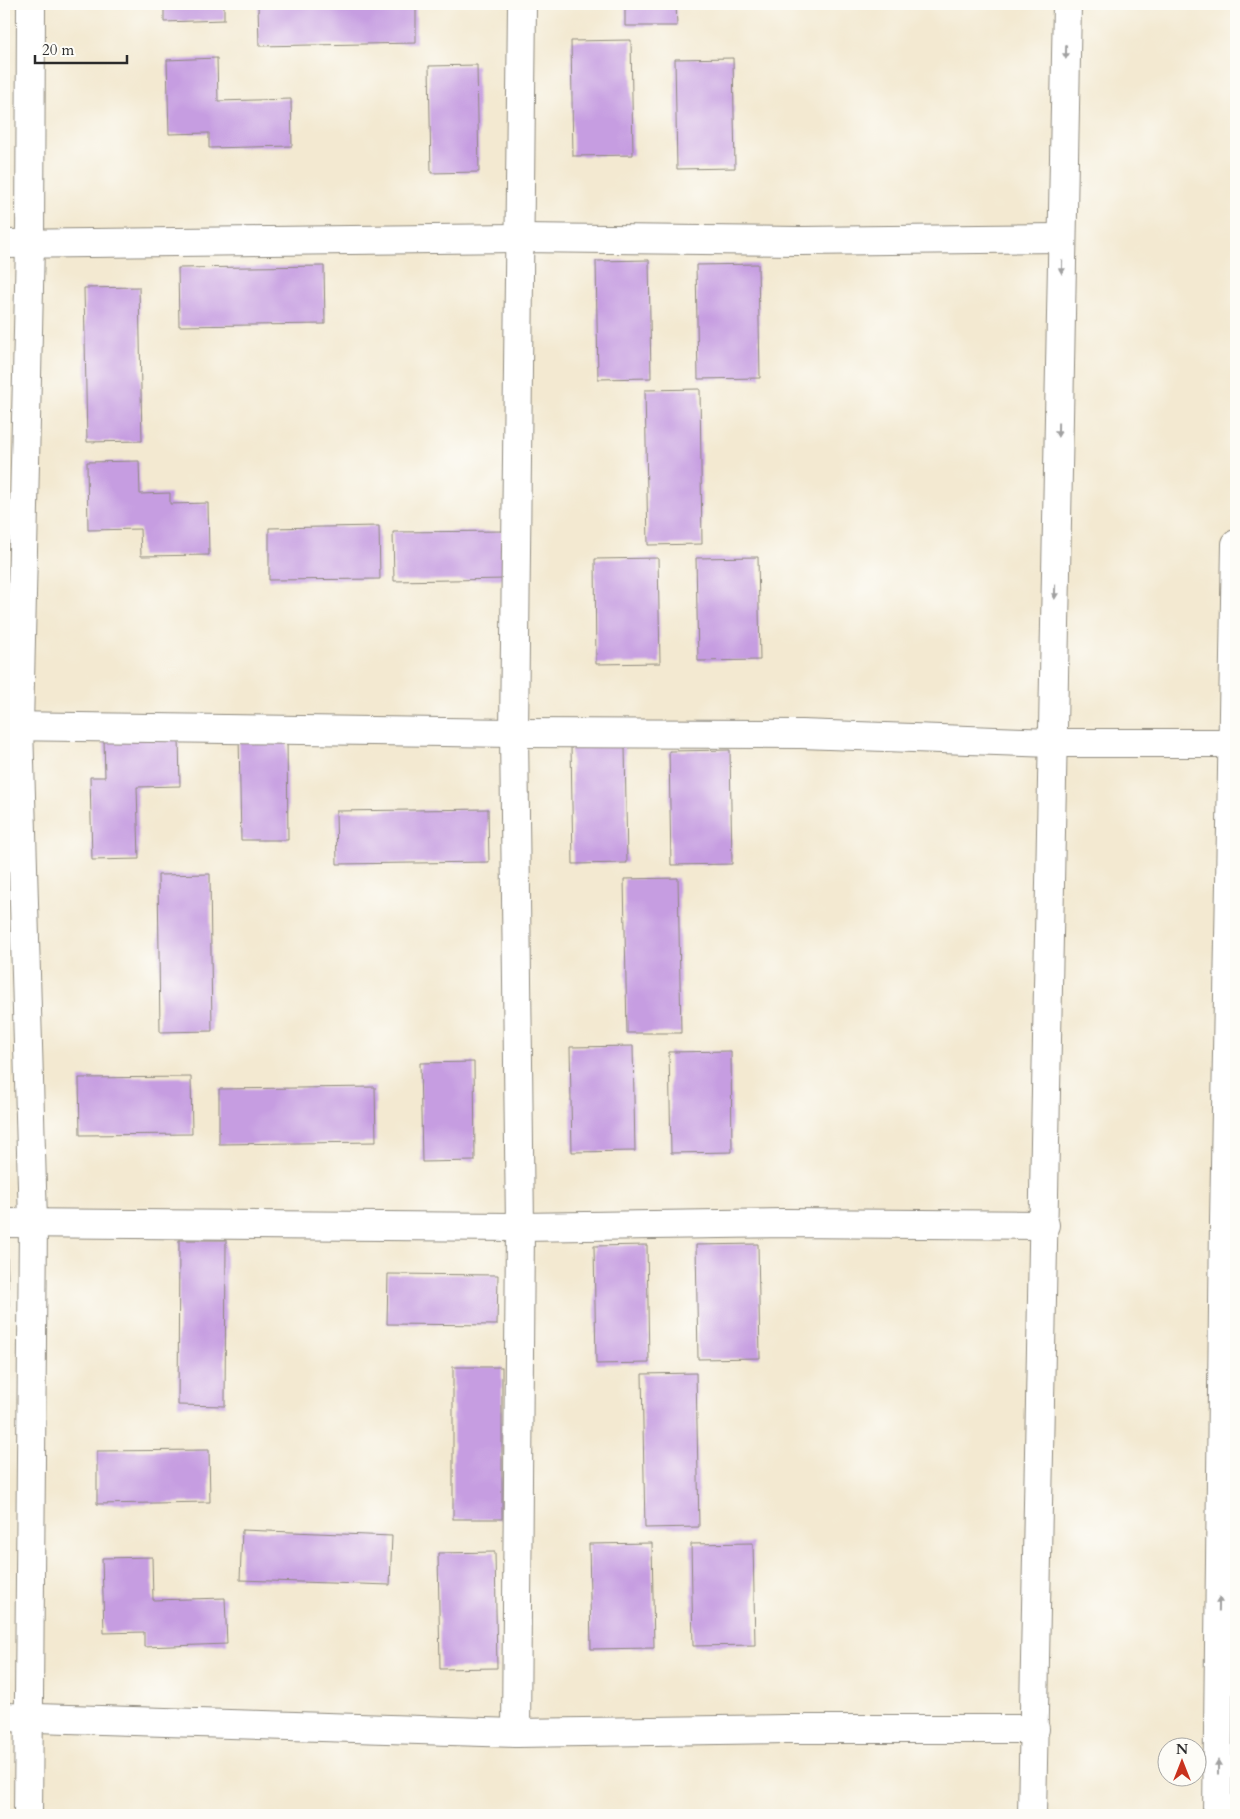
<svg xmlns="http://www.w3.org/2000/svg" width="1240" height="1819" viewBox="0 0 1240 1819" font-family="Cardo,serif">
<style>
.building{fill:#c69de1}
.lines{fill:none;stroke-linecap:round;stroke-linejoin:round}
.minor-casing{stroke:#8f8a7e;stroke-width:30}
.trunk-casing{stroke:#8f8a7e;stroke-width:30}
.minor{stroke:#fff;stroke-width:28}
.trunk{stroke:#fff;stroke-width:28}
.oneway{fill:#a0a0a0}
</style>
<rect width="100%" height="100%" fill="#fdfcf7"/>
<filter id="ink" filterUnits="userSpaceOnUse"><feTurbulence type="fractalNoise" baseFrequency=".02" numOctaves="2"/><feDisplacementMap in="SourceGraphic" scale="10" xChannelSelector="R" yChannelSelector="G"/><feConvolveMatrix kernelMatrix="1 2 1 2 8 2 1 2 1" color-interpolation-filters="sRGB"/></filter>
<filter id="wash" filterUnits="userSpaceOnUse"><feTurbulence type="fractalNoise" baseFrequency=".0096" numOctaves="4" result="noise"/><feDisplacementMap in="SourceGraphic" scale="20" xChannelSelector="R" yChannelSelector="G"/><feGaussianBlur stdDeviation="1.12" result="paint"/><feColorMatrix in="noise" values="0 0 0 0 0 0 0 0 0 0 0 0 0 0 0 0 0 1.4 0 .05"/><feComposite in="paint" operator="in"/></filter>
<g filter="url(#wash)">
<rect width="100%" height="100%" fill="#f3e9d1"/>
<g id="blocks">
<!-- building -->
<g class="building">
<path d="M164 4H224V20L164 22Z"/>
<path d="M258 4H416V43L259 46Z"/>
<path d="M625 4H676L677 26H625Z"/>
<path d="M631 40 633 155 573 156 571 41Z"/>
<path d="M217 58 218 101 291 99 292 146 209 148V133L169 134 167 60Z"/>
<path d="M733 58 735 168 677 169 675 59Z"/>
<path d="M477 65 479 172 431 173 429 66Z"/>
<path d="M649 260 651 378 598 379 596 261Z"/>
<path d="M758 264 760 378 698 379 696 265Z"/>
<path d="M324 266 325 324 179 326 178 268Z"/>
<path d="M139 287 142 441 87 442 84 288Z"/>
<path d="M700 389 702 544 648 545 645 390Z"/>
<path d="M139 461 140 494 170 493V504L208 503 209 555 141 556 140 529 88 530 87 462Z"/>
<path d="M379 526 380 579 269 580V528Z"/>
<path d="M506 531 507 579 394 581 393 532Z"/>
<path d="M758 557 760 660 698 661 696 558Z"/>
<path d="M658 558 660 663 596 664 595 559Z"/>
<path d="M179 736 180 786 137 787 139 859 92 860 90 777H105L104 738Z"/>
<path d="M287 736 288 840H241L239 737Z"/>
<path d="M571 745H625L627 863 573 864Z"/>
<path d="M730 750 732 864 671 865 669 751Z"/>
<path d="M488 809 489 862 337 864 336 811Z"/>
<path d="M210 874 212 1031 160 1032 158 875Z"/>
<path d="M678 878 681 1033H627L624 879Z"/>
<path d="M633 1046 635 1151 572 1152 570 1047Z"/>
<path d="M731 1051 732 1152 671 1153 669 1052Z"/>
<path d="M474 1062 475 1161 422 1162 420 1063Z"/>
<path d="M191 1077 192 1134 80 1135 79 1078Z"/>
<path d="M375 1087 376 1142 219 1144V1089Z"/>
<path d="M179 1240H226L225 1406 178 1405Z"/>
<path d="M758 1244 760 1358 698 1359 696 1245Z"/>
<path d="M647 1245 649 1363 596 1364 594 1246Z"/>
<path d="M4 1254H7L9 1306H4Z"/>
<path d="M388 1274 498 1275 497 1325 387 1324Z"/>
<rect x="453" y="1367" width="49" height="152"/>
<path d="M696 1373 699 1527 645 1528 642 1374Z"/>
<path d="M209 1450 210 1502 97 1504V1451Z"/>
<path d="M242 1530 392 1536 390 1585 240 1580Z"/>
<path d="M652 1543 654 1648 591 1649 589 1544Z"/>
<path d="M753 1543 755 1645 693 1646 691 1544Z"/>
<path d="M495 1552 497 1668 440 1669 438 1553Z"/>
<path d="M152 1557 153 1600 225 1598 227 1644 144 1647V1632L104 1633 102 1558Z"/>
</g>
</g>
</g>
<g filter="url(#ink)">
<use href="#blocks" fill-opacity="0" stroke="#8f8a7e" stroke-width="1"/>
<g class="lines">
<defs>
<g id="minor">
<path d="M4 244 519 238 801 241 1062 238"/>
<path d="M4 726 514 733 801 734 1052 743H1236"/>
<path d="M4 1223 520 1227 784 1223 1045 1225"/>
<path d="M4 1717 516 1733 786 1729H1035"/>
<path d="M516 1733 520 1227 514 733 522 4"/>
<path d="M28 1815 33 1222 19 726 30 244 31 4"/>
</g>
<g id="trunk">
<path d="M1032 1815 1067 4"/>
<path d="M1217 1815 1224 1222 1236 544"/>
</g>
</defs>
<!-- minor casing -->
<use href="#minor" class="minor-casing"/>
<!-- trunk casing -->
<use href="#trunk" class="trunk-casing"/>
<!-- minor -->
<use href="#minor" class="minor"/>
<!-- trunk -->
<use href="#trunk" class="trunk"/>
</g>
<!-- one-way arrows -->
<defs><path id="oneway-solid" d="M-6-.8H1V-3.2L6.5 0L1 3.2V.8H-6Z" transform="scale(1.25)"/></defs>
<g class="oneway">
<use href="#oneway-solid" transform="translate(1066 52) rotate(91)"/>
<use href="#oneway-solid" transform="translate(1062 267) rotate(91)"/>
<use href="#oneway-solid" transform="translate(1058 430) rotate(91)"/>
<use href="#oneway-solid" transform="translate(1055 592) rotate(91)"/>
<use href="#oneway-solid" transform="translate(1219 1604) rotate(-89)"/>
<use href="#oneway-solid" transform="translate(1218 1767) rotate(-90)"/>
</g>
</g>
<!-- margin -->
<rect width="1240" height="1819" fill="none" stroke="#fdfcf7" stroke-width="20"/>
<!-- north arrow -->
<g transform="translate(1182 1762)"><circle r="24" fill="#fdfcf7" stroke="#a9a8a5"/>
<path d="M0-4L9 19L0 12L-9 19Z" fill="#c8321e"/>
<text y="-8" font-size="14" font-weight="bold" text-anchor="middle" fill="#2b2b2b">N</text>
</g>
<!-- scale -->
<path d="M35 55v8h92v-8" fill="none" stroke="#2b2b2b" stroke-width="2.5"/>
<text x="42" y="55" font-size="15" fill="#2b2b2b" stroke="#fdfcf7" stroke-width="4" paint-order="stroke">20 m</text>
</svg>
